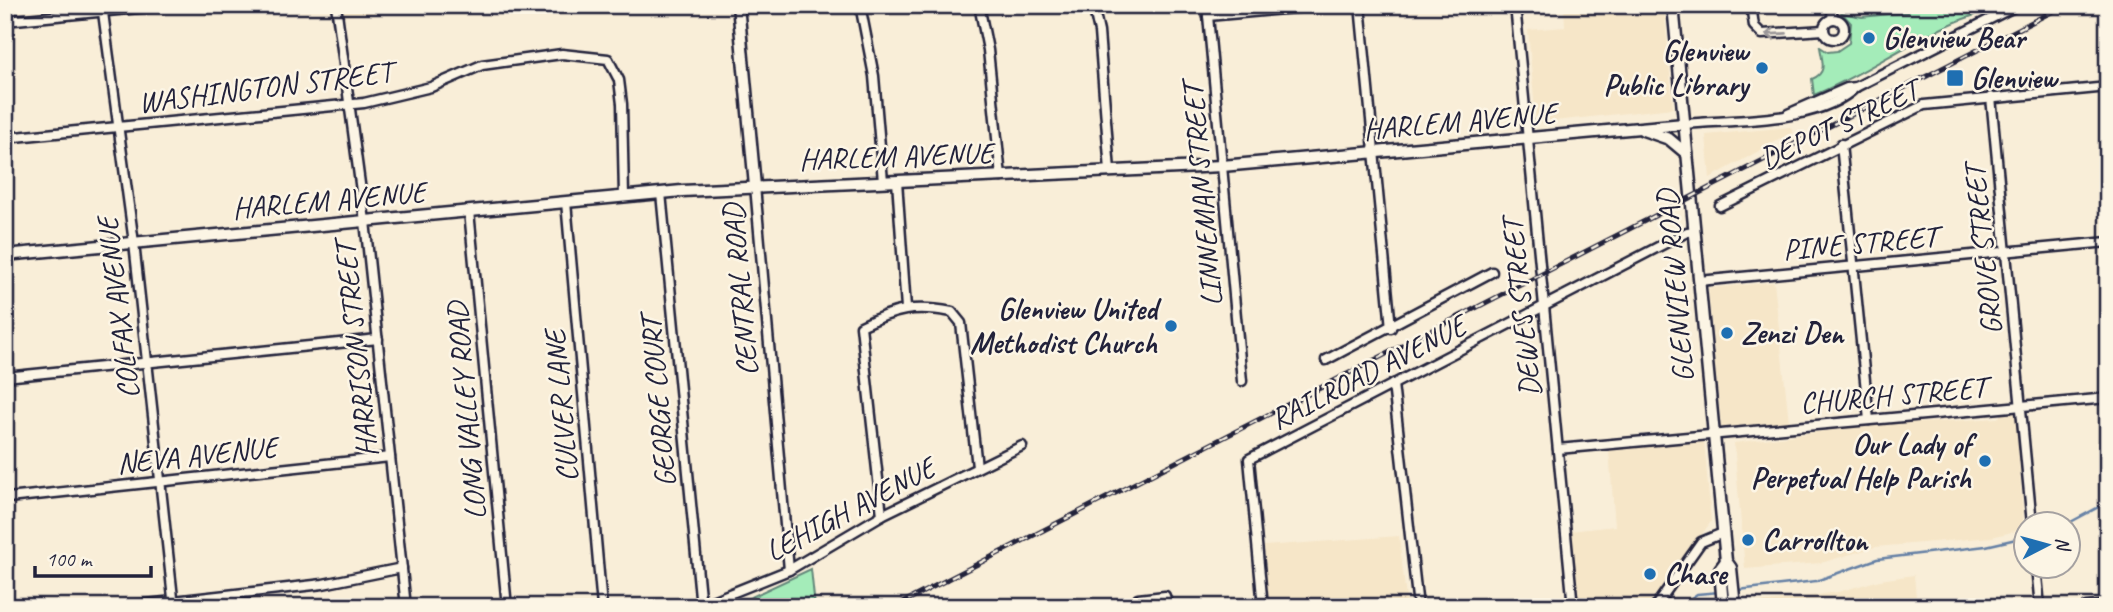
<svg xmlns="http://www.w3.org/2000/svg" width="2113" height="612" viewBox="0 0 2113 612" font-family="Caveat,sans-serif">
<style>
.built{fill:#f6e6c8}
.park{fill:#a4ecb9;stroke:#63877a;stroke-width:2}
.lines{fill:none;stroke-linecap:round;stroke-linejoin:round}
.stream{stroke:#6580a5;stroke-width:2.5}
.minor-casing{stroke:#22223b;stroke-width:13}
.major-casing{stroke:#22223b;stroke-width:15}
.minor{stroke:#fcf5e5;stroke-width:8}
.major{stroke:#fcf5e5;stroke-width:10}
.rail-casing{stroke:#22223b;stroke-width:5}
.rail{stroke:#fcf5e5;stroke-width:2.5;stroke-dasharray:8;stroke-linecap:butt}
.oneway{stroke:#9a9698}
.poi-dot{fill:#1f6fb2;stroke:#fcf5e5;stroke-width:2.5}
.labels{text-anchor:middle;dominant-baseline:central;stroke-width:5;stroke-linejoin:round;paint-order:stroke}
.poi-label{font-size:30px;font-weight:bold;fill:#22223b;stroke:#fcf5e5;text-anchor:start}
.street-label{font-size:30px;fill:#22223b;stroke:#fcf5e5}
</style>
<rect width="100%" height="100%" fill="#f9eed8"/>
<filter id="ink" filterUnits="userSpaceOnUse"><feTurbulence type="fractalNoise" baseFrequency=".0143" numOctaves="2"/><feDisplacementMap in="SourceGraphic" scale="14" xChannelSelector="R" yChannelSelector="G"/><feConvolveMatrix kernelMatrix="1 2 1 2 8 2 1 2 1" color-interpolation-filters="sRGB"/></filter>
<g filter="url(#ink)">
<!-- built -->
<g class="built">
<path d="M343 5H444L344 16Z"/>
<path d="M1564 5H1664L1673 108 1536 123 1528 30 1565 27Z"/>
<path d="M1790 127 1793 132 1710 178 1706 135Z"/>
<path d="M1774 282 1789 422 1721 428 1708 288Z"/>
<path d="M2011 411 2016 414 2024 529 1992 537 1875 547 1821 563 1745 569 1734 443 1915 419 1920 423 1998 418 2003 412Z"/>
<path d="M1704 440 1711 522 1647 607H1577L1570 531 1615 526 1609 450Z"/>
<path d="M1399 536 1407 607H1269L1264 546Z"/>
<path d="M1914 575 1917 607H1746V605L1838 592 1880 580Z"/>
</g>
<!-- park -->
<g class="park">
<path d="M1907 5H1974L1975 15C1919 33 1869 73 1814 95L1812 79C1828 73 1822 61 1820 47L1828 52 1837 51 1849 43 1851 23 1842 13 1862 17 1907 12Z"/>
<path d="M811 569 815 607H748L747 599Z"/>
</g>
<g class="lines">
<!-- stream -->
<g class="stream">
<path d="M2067 524 2108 502"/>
<path d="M1738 590 1816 581 1877 559 1986 546 2025 537"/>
<path d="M1679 607 1697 594 1731 591"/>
</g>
<defs>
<g id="minor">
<path d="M102 5 134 243 174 607"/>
<path d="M336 5 365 221 406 607"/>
<path d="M860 5 874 76 883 181"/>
<path d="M979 5 988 50 1001 177"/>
<path d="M1093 5 1099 32 1110 171"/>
<path d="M1207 5 1242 381"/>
<path d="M1360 5 1391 328"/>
<path d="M1515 5 1573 607"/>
<path d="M1751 5 1754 26 1762 34 1824 30"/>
<path d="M1831 5 1833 19"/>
<path d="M1208 16 1328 5"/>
<circle cx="1834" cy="29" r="10"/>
<path d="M5 21 170 5"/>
<path d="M1991 97 2032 524"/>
<path d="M1788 114 1847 88 1856 87 2018 5"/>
<path d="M1684 124C1736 119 1818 124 1856 87"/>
<path d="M5 138 364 103 431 87 482 65 562 54 608 59 619 80 622 104 624 196"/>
<path d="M1841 144 1869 420"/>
<path d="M897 181 906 308"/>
<path d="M755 186 789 570"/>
<path d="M661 193 701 607"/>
<path d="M566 202 602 607"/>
<path d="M1720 206 1924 105 2108 87"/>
<path d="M469 211 507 607"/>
<path d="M1699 281 2108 242"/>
<path d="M1326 360 1492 272"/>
<path d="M5 377 378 339"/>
<path d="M1393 384 1418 607"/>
<path d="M1558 449 2108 398"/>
<path d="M8 498 390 457"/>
<path d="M882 515 861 326C896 309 914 305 952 312L961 323 977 467"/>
<path d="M2036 566 2040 607"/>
<path d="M120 607 323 584 402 568"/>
<path d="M697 607 789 570 882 515 1022 446"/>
<path d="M1135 607 1138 599 1165 596 1168 607"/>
<path d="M1263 607 1249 459 1687 232 1695 231"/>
<path d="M1655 607 1701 542 1723 533"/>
<path d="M2086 607 2108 605"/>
</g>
<g id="major">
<path d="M738 5 755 186"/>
<path d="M1673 5 1726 561 1731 568 1735 607"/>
<path d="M1643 130 1669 139 1687 154"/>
<path d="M5 255 682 191 1222 166 1684 124"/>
<path d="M1723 607 1720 569 1726 561"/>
</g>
</defs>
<!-- minor casing -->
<use href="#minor" class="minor-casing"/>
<!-- major casing -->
<use href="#major" class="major-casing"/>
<!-- minor -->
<use href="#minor" class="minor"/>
<!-- major -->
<use href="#major" class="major"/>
<defs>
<path id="rail" d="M894 607 2065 5"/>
</defs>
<!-- rail casing -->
<use href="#rail" class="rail-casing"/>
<!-- rail -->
<use href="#rail" class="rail"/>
</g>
<!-- one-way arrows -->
<defs><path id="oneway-shaft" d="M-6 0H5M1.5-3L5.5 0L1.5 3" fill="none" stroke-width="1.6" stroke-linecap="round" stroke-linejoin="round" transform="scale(1.75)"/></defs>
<use class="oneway" href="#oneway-shaft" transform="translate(1776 34) rotate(177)"/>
</g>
<!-- markers -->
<g class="poi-dot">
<circle cx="1869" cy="38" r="7"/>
<circle cx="1762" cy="68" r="7"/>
<rect x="1946" y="69" width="18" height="18" rx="3.5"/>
<circle cx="1171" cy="326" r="7"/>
<circle cx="1727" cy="333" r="7"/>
<circle cx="1985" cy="461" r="7"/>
<circle cx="1748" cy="540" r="7"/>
<circle cx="1650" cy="574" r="7"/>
</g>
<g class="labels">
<!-- poi labels -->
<g class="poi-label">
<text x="1883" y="38">Glenview Bear</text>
<text x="1748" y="51" text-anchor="end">Glenview<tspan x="1748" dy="34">Public Library</tspan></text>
<text x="1971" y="78">Glenview</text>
<text x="1157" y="309" text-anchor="end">Glenview United<tspan x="1157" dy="34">Methodist Church</tspan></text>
<text x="1741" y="333">Zenzi Den</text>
<text x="1971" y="444" text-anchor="end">Our Lady of<tspan x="1971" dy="34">Perpetual Help Parish</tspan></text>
<text x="1762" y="540">Carrollton</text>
<text x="1664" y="574">Chase</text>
</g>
<!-- street labels -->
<g class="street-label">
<text transform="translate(265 87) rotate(-7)">WASHINGTON STREET</text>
<text transform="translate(1460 121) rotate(-5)">HARLEM AVENUE</text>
<text transform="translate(1839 124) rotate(-25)">DEPOT STREET</text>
<text transform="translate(896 156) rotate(-2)">HARLEM AVENUE</text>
<text transform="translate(1202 195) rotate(-95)">LINNEMAN STREET</text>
<text transform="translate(329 200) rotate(-5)">HARLEM AVENUE</text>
<text transform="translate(1860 243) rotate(-5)">PINE STREET</text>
<text transform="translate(1983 250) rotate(-96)">GROVE STREET</text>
<text transform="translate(1675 286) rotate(-95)">GLENVIEW ROAD</text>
<text transform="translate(740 290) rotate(-95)">CENTRAL ROAD</text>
<text transform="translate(118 308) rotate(-97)">COLFAX AVENUE</text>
<text transform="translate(1521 308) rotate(-96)">DEWES STREET</text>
<text transform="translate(356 350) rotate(-96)">HARRISON STREET</text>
<text transform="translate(1368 372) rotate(-27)">RAILROAD AVENUE</text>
<text transform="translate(1893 395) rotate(-5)">CHURCH STREET</text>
<text transform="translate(658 402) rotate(-95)">GEORGE COURT</text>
<text transform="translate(561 406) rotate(-95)">CULVER LANE</text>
<text transform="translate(466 411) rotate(-95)">LONG VALLEY ROAD</text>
<text transform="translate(197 455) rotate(-6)">NEVA AVENUE</text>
<text transform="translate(850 509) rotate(-28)">LEHIGH AVENUE</text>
</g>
</g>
<!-- margin -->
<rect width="2113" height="612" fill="none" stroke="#fcf5e5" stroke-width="28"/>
<rect x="14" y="14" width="2085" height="584" fill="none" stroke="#22223b" stroke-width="2.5" filter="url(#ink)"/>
<!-- north arrow -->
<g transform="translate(2047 545) rotate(84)"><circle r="33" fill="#fcf5e5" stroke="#a5a1a1" stroke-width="2"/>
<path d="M0-5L12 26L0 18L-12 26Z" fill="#1f6fb2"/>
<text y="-10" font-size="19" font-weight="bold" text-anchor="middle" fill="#22223b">N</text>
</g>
<!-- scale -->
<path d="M35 566v10h116v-10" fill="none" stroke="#22223b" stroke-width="3.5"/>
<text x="46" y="566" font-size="21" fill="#22223b" stroke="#fcf5e5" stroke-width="5" paint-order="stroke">100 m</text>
</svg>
